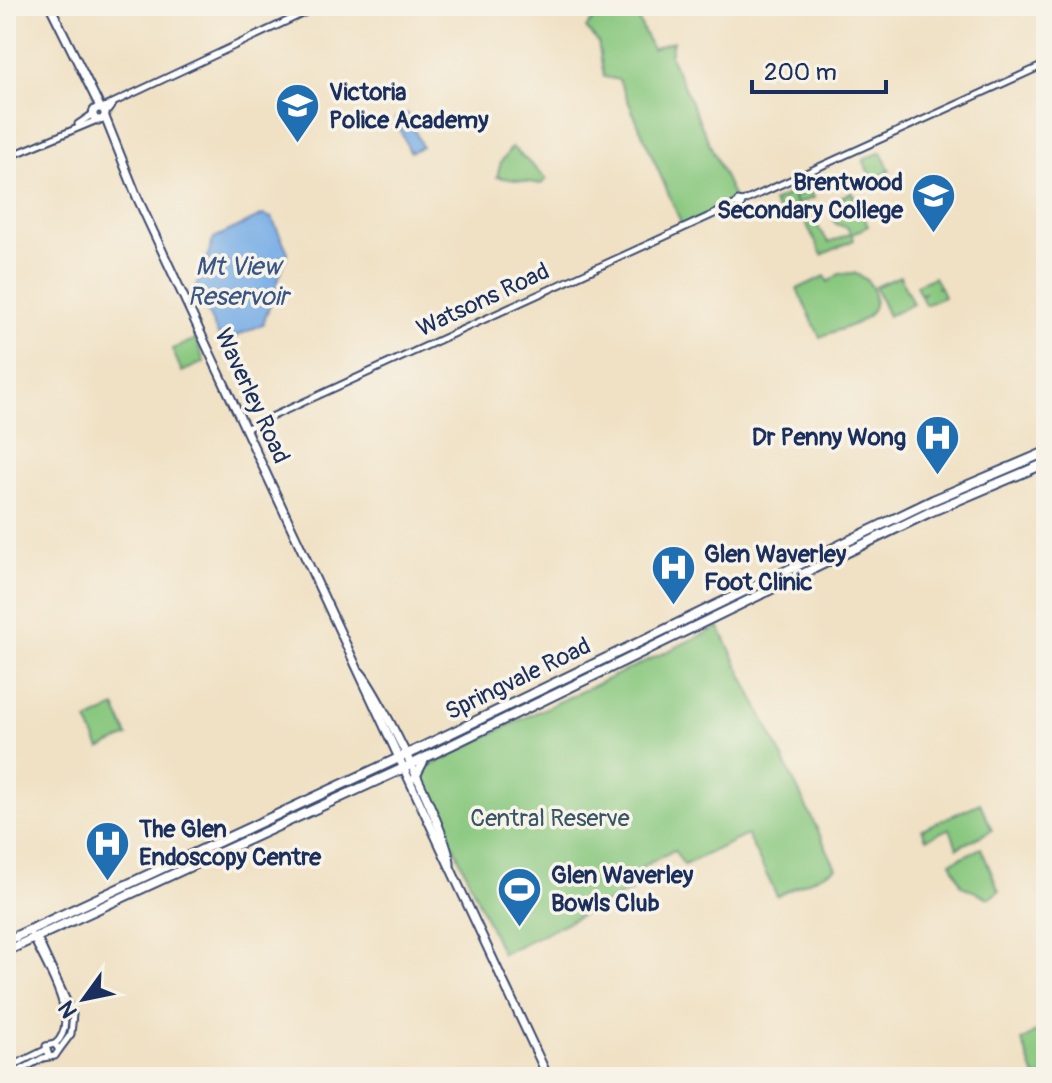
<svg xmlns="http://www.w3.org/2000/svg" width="1052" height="1083" viewBox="0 0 1052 1083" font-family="Pangolin,sans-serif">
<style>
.green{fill:#89c87f;stroke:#527c6e;stroke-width:2}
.water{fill:#79aee6;stroke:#4a6ea2;stroke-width:2}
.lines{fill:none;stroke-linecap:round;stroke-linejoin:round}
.tertiary-casing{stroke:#3b4a6d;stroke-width:9}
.primary-casing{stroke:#3b4a6d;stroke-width:11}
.trunk-casing{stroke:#3b4a6d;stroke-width:12}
.tertiary{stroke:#fff;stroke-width:5}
.primary{stroke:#fff;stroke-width:7}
.trunk{stroke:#fff;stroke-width:8}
.labels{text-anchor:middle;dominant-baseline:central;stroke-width:7;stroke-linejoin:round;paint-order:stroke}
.poi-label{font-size:24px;font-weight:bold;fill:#1b2f5e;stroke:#f7f3e8;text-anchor:start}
.street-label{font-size:24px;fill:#1b2f5e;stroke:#f7f3e8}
.park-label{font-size:24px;fill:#365566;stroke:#f7f3e8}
.water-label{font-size:26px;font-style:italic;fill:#375587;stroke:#f7f3e8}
</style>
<rect width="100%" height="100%" fill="#f7f3e8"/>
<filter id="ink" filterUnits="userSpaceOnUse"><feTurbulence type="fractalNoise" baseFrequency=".0125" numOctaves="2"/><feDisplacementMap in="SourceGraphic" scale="16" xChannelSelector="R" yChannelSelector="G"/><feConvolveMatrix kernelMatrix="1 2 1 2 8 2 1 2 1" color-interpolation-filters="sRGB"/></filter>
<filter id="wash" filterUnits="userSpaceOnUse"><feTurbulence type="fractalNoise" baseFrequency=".006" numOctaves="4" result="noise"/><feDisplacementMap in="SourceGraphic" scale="32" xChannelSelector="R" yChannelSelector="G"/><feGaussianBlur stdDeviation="1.8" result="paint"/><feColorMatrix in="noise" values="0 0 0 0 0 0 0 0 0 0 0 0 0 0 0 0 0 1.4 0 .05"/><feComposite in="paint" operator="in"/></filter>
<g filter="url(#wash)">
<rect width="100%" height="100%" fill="#f0e1c4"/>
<!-- green -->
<g class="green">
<path d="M596 6H638V19L652 49 673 41 670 56 734 198 731 205 682 225 619 80 604 77 598 42 586 28 599 14Z"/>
<path d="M512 147 547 179 541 184 497 177 501 162Z"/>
<path d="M881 152 890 171 872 180 863 160Z"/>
<path d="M810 189 814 198 796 204 798 211 782 218 773 202 790 194 796 203 794 197Z"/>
<path d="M852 192 868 226 852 234 854 240 822 255 803 217 809 214 829 243 850 234 848 228 836 224 832 216 835 200Z"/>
<path d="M853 273C863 276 872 282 874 294 880 324 839 328 820 337L797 289 825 276 828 282 839 274Z"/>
<path d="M900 276 913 304 888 316 875 287Z"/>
<path d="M934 277 939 286 936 288 940 287 944 297 925 305 921 296 924 293 920 294 916 285Z"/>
<path d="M196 339 204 362 182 372 172 349Z"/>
<path d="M719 627 836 868 777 896 747 835 684 865 674 850 642 867 650 882 502 954 424 780 423 770 503 728Z"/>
<path d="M115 707 128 736 100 749 87 721Z"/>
<path d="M980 803 992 830 957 848 950 828 926 839 922 829Z"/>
<path d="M981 848 999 891 989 898 962 886 951 862Z"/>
<path d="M1046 1025V1077H1035L1022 1041Z"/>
</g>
<!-- water -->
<g class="water">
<path d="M407 113 422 147 410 152 395 119Z"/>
<path d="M263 215 272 218 288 252 263 324 228 340 219 337 196 288 214 238Z"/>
</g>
</g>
<g filter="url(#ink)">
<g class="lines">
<defs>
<g id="tertiary">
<path d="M102 108 319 6"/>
<path d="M106 113 113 104"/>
<path d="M78 124 93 114"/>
<path d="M6 158 97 120"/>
<path d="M738 201 742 202 741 206 736 204Z"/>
<path d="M742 202 1046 64"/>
<path d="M245 429 736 204"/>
<path d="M29 930C41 958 84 1021 55 1044"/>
<path d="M37 936 73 1014 71 1034 59 1050"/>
<path d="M6 1069 45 1050"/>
<path d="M8 1077 43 1058 55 1056 59 1050 55 1044 46 1046 49 1056"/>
</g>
<g id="primary">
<path d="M50 6 100 107"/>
<circle cx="99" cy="114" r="6"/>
<path d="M105 117 137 197 548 1077"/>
<path d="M360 672C379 693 451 841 450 865"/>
<path d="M415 778 426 757"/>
</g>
<g id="trunk">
<path d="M6 941 416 750 933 500 1046 452"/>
<path d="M6 951 402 769 930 512 1046 463"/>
</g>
</defs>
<!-- tertiary casing -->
<use href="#tertiary" class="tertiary-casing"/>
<!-- primary casing -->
<use href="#primary" class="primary-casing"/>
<!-- trunk casing -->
<use href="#trunk" class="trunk-casing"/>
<!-- tertiary -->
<use href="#tertiary" class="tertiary"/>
<!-- primary -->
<use href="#primary" class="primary"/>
<!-- trunk -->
<use href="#trunk" class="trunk"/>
</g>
</g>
<!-- icons -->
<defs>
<symbol id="university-pin" viewBox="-11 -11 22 30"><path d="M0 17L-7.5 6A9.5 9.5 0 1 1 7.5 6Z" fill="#1f6fb2" stroke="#f7f3e8"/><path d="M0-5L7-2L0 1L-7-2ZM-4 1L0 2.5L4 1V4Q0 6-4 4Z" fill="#fff"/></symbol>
<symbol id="school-pin" viewBox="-11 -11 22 30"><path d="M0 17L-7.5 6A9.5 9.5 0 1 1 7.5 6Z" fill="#1f6fb2" stroke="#f7f3e8"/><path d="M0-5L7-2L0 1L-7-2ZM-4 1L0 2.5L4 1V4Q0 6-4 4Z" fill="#fff"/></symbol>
<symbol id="hospital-pin" viewBox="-11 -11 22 30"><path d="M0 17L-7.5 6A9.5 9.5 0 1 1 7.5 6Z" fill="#1f6fb2" stroke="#f7f3e8"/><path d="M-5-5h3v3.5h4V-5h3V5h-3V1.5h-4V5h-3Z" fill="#fff"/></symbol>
<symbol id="stadium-pin" viewBox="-11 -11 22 30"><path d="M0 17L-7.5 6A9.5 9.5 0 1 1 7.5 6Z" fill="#1f6fb2" stroke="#f7f3e8"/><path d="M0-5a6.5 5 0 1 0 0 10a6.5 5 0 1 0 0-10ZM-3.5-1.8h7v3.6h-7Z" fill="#fff"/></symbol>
</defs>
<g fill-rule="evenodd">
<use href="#university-pin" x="272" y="80" width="51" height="69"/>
<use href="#school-pin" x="908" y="170" width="51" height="69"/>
<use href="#hospital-pin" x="912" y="412" width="51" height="69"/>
<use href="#hospital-pin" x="648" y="542" width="51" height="69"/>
<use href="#hospital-pin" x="82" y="818" width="51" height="69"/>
<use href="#stadium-pin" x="494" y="864" width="51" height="69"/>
</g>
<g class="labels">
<!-- poi labels -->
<g class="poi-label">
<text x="329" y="92">Victoria<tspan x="329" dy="28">Police Academy</tspan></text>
<text x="903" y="182" text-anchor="end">Brentwood<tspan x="903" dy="28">Secondary College</tspan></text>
<text x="906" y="437" text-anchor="end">Dr Penny Wong</text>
<text x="704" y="554">Glen Waverley<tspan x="704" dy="28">Foot Clinic</tspan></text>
<text x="139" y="829">The Glen<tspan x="139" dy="28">Endoscopy Centre</tspan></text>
<text x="551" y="875">Glen Waverley<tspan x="551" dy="28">Bowls Club</tspan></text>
</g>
<!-- street labels -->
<g class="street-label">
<text transform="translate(483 300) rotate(-25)">Watsons Road</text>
<text transform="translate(252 396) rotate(65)">Waverley Road</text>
<text transform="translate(518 679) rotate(-26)">Springvale Road</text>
</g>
<!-- park labels -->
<g class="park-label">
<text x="550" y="818">Central Reserve</text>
</g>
<!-- water labels -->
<g class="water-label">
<text x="238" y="267">Mt View<tspan x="238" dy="30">Reservoir</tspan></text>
</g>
</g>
<!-- margin -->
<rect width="1052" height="1083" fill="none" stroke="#f7f3e8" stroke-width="32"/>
<!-- north arrow -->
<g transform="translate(84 999) rotate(237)" stroke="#f7f3e8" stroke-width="6" paint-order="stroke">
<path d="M0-6L14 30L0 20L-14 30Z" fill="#1b2f5e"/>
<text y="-12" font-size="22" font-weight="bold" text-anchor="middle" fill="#1b2f5e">N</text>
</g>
<!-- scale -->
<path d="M752 80v12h134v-12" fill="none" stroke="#1b2f5e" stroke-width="4"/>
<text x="764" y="80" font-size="24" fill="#1b2f5e" stroke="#f7f3e8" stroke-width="6" paint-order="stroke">200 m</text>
</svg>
